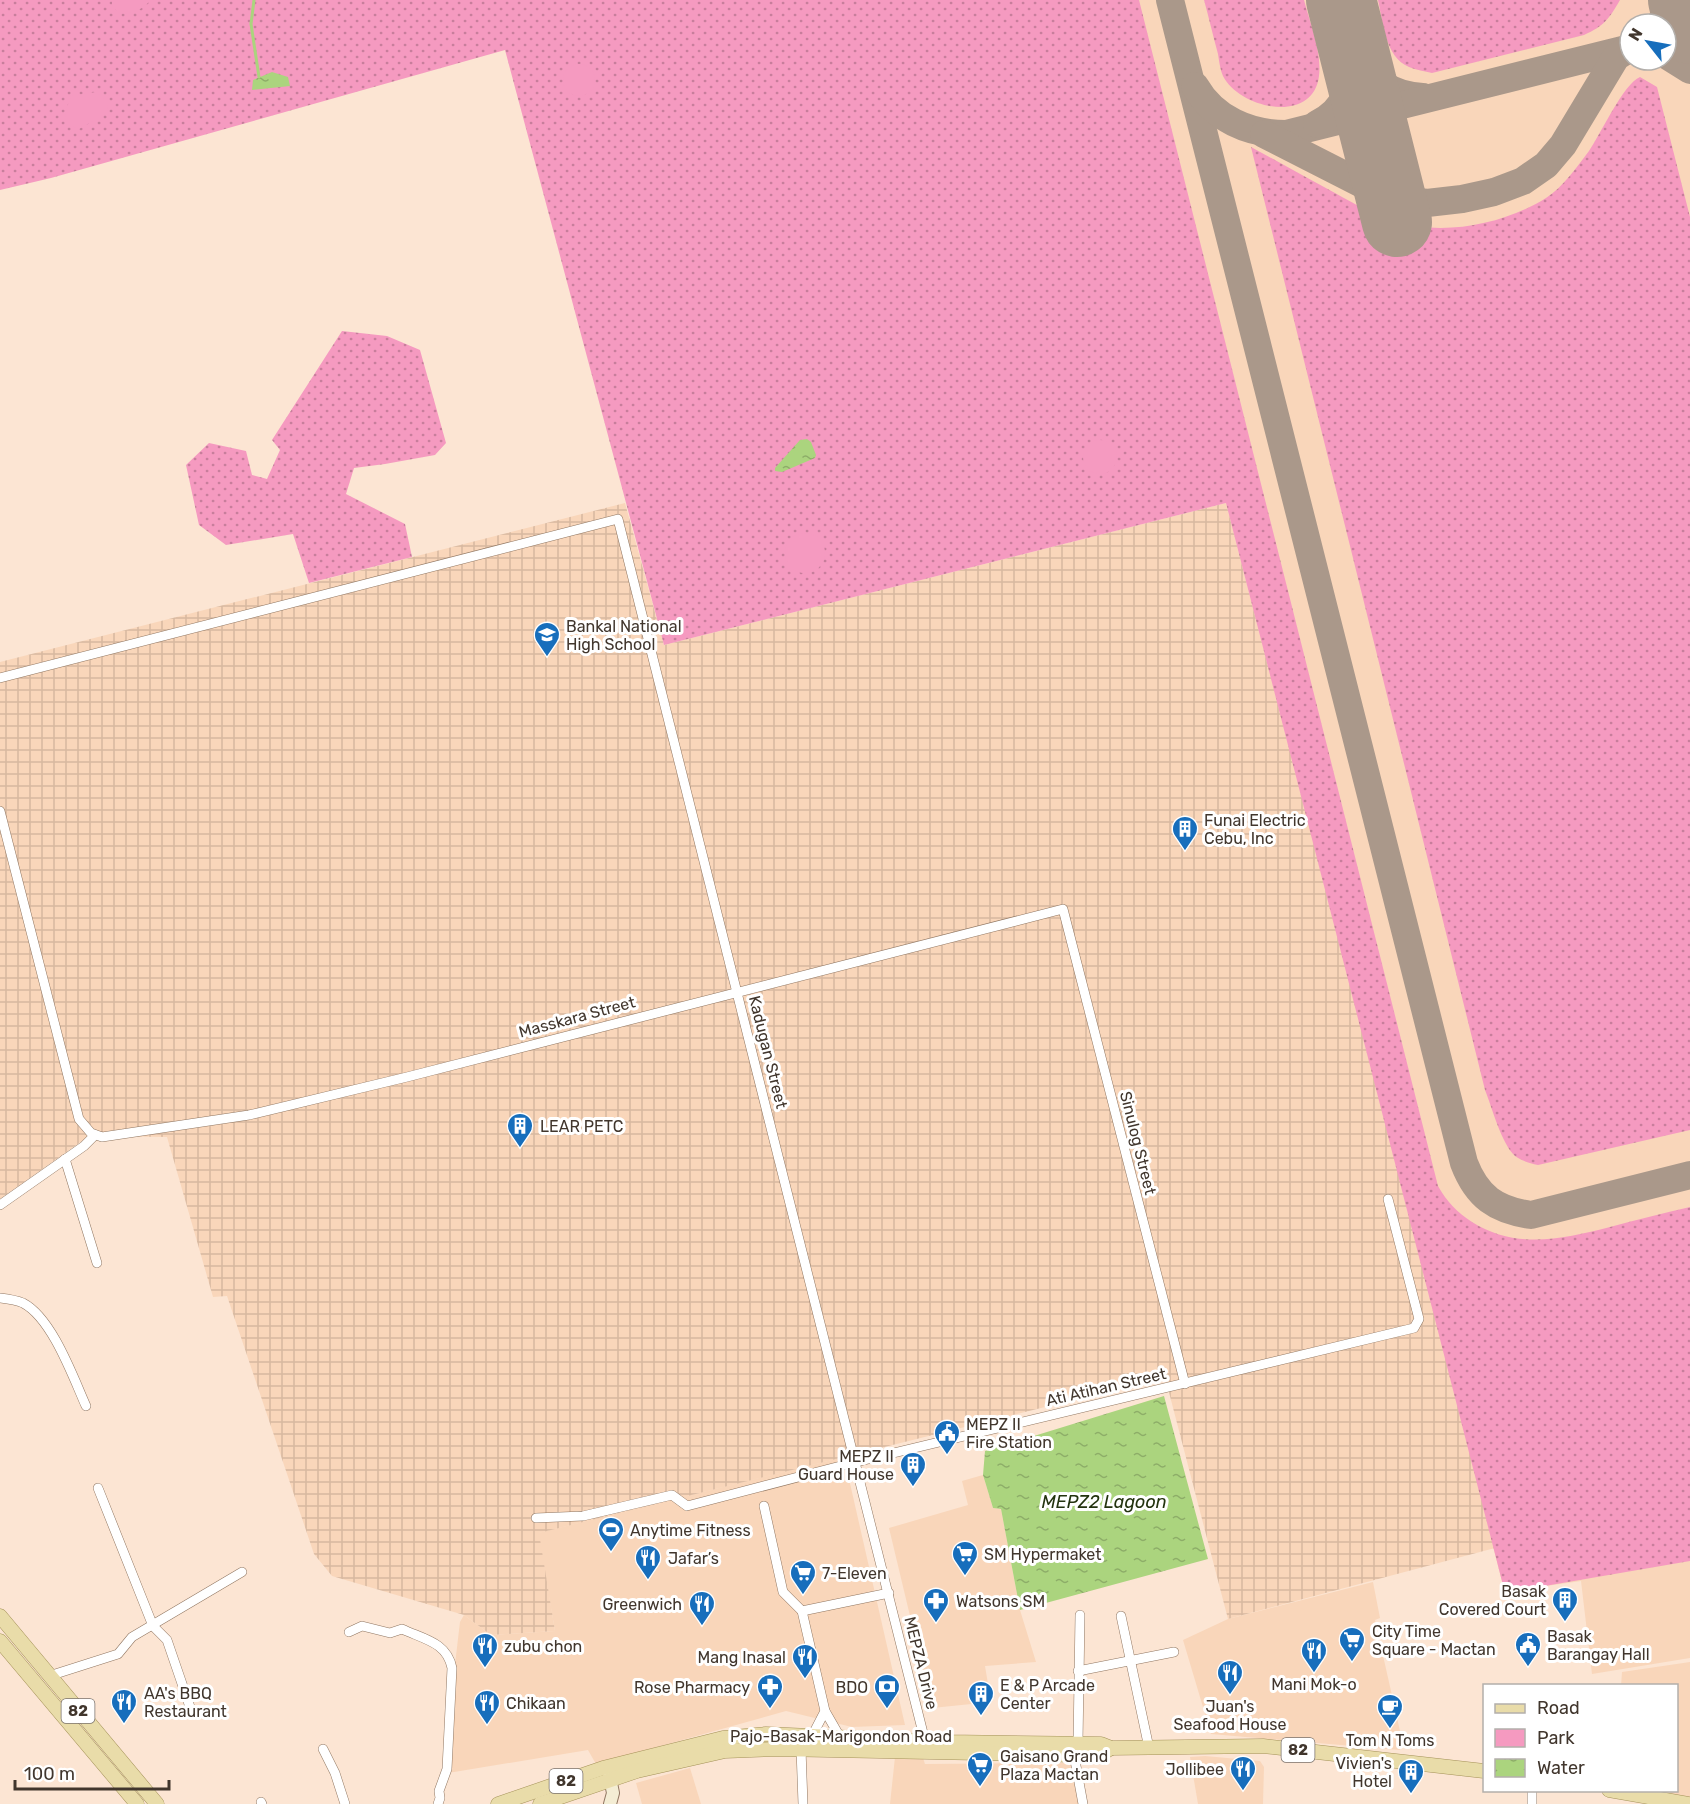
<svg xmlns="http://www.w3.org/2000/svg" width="1690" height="1804" viewBox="0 0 1690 1804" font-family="Rubik,sans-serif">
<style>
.built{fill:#f9d6ba;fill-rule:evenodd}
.industrial{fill:url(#industrial-grid)}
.green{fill:url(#green-dots)}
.pitch{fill:#f59ac0}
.water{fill:url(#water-ripples)}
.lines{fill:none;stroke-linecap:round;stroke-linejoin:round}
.stream{stroke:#abd47e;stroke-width:3}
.taxiway{stroke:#aa988a;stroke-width:28}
.runway{stroke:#aa988a;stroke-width:70}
.street-casing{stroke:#907661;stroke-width:10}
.secondary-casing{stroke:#907661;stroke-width:14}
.primary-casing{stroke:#a49259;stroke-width:15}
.street{stroke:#fff;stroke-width:9}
.secondary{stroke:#f4edd4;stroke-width:12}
.primary{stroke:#e9dca9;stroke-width:14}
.labels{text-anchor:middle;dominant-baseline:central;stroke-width:6;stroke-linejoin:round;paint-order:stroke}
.shield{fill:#fff;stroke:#7a726c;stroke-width:1.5}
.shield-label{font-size:15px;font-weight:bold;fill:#41362d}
.poi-label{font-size:16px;fill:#41362d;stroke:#fff;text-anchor:start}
.street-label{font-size:16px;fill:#41362d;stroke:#fff}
.water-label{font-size:18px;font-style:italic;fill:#23330f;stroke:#fff}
</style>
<defs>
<pattern id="industrial-grid" width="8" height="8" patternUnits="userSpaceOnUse" patternTransform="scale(1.5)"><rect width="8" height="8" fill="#f9d6ba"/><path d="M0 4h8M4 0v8" fill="none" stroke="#d7b8a0"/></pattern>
<pattern id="green-dots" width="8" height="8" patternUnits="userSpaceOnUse" patternTransform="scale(1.5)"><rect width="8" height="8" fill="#f59ac0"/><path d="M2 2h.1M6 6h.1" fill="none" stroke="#c87e9c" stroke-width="1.8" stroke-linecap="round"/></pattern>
<pattern id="water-ripples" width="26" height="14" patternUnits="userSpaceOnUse" patternTransform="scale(1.5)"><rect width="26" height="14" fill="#abd47e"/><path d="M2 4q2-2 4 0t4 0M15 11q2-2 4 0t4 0" fill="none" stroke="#8dad68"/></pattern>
</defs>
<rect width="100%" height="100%" fill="#fce5d3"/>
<!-- built -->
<g class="built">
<path d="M1100 0H1690V1658L1592 1674 1581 1581 1539 1587V1590L1506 1597 1226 503ZM1630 24H1666V60H1630Z"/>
<path d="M844 1457 905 1725 852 1727 786 1711 596 1764 588 1750 442 1774 460 1622 464 1615 491 1635 555 1631 538 1533Z"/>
<path d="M983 1475 993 1508 1001 1509 1020 1610 1036 1662 985 1666 991 1702 932 1708 889 1528 968 1505 962 1481Z"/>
<path d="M1373 1582 1380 1618 1375 1620 1400 1731V1750L1211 1734 1183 1640 1228 1619Z"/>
<path d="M1690 1662V1799L1665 1793 1666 1791 1676 1790V1686H1621L1622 1672Z"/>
<path d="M1205 1756 1260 1761 1264 1767 1263 1804H1198L1190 1757Z"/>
<path d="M895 1757 923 1758 925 1764 1071 1763 1079 1804H890Z"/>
<path d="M690 1768 701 1804H642L636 1783Z"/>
</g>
<!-- industrial -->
<path class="industrial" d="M625 503 664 645 1226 503 1495 1548 1228 1619 1165 1377 539 1533 555 1631 491 1635 464 1615 332 1576 314 1554 227 1296 213 1297 167 1137 89 1136 0 1199V662Z"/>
<!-- green -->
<g class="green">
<path d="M0 0H1139L1438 1186C1447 1202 1457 1212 1472 1222 1517 1250 1562 1239 1610 1227 1636 1220 1663 1213 1690 1207V1561L1539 1587V1590L1506 1597 1226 503 664 645 505 50 51 178 0 190Z"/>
<path d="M1204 0H1304C1310 23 1322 52 1319 76 1313 125 1240 109 1223 76 1220 69 1219 60 1218 54 1213 36 1209 18 1204 0Z"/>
<path d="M1378 0H1620C1609 19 1604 26 1584 35L1432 73C1425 71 1416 70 1409 67 1385 57 1383 22 1378 0Z"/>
<path d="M1640 77 1657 87 1690 217V1130L1538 1165C1529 1163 1522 1161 1515 1156 1501 1143 1492 1107 1485 1090L1251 147C1279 162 1307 178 1335 193 1355 204 1375 216 1397 222 1445 236 1504 224 1546 198 1563 187 1576 168 1589 151 1600 135 1624 83 1640 77Z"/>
<path d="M342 331 387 336 420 350 446 443 435 455 385 464 354 468 346 494 405 524 412 557 309 583 293 534 226 545 199 525 186 465 209 443 246 451 252 475 267 479 280 450 272 440Z"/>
</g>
<!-- pitch -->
<g class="pitch">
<path d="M112 0H150V1C141 10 132 15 118 13L112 5Z"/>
<circle cx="579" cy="80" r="16"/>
<path d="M96 92C105 98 109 102 107 113L79 129C60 122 64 111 72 96Z"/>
<circle cx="1100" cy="457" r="17"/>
<circle cx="805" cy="553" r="20"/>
</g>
<!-- water -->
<g class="water">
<path d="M272 72 288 77 290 86 252 90 253 80Z"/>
<path d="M807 439 811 442 816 455 815 458 782 472 775 471V468L800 440Z"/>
<path d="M1164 1396 1208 1559 1020 1610 1001 1509 993 1508 983 1475 985 1451Z"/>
</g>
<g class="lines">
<!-- stream -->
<path class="stream" d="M254 0 251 24 259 77"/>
<!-- taxiway -->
<g class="taxiway">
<path d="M1170 0 1464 1163C1477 1197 1496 1210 1531 1215L1690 1175"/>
<path d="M1660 24 1672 0"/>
<path d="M1354 51C1368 78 1391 96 1423 97"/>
<path d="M1666 55 1690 70"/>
<path d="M1195 86C1214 119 1249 134 1286 134L1630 48"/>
<path d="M1317 124C1346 110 1356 81 1354 51"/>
<path d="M1264 134 1368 187 1397 198 1427 203 1462 199 1494 192 1523 181 1546 165 1563 145 1616 57 1630 48"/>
</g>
<!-- runway -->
<g class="runway">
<path d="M1341 0 1397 222"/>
<path d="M1683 0 1690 29"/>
</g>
<defs>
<g id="street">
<path d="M0 678 618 519 925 1741"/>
<path d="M0 811 79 1119 91 1133 102 1137 249 1115 407 1077 1063 909 1185 1384"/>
<path d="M65 1159 97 1263"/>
<path d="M0 1205 84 1146 95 1135"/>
<path d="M0 1298C8 1299 16 1300 23 1303 52 1318 73 1377 86 1406"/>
<path d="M98 1488 153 1626 167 1640 190 1707"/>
<path d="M764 1506 783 1592 802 1611 825 1711 840 1737"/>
<path d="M536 1518 583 1516 672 1495 687 1506 856 1462 1414 1328 1419 1319 1388 1199"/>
<path d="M802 1611 889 1593"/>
<path d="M1121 1616 1149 1748"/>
<path d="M349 1632 362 1626 390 1633 402 1629C423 1639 447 1642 452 1668L447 1769 439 1791 440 1798 438 1804"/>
<path d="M1078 1671 1174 1652"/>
<path d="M49 1676 118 1654 132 1637 242 1572"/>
<path d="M812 1736 825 1711"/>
<path d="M1078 1743 1080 1615"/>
<path d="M323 1749 335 1773 345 1804"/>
<path d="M801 1749 803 1804"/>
<path d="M1074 1755 1083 1804"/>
<path d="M1532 1790V1804"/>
<path d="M261 1802 262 1804"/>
</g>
<path id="secondary" d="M609 1773 613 1793 610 1804"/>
<g id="primary">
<path d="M0 1616 157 1804"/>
<path d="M0 1641 137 1804"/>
<path d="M1609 1790 1688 1804"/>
<path d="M498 1804 603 1768 723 1738 766 1734 947 1742 1101 1744 1111 1748 1263 1746 1484 1771"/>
<path d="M540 1804 637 1771 725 1751 778 1749 1074 1755 1101 1754 1111 1748"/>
</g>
</defs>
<!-- street casing -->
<use href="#street" class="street-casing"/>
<!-- secondary casing -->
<use href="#secondary" class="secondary-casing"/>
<!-- primary casing -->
<use href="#primary" class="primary-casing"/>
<!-- street -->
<use href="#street" class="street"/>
<!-- secondary -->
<use href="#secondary" class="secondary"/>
<!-- primary -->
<use href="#primary" class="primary"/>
</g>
<!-- icons -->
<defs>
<symbol id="school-pin" viewBox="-11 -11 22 30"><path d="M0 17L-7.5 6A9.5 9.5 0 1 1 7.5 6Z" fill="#176ebc" stroke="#fff"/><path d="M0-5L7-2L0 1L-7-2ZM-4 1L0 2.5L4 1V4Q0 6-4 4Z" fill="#fff"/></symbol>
<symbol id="building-pin" viewBox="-11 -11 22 30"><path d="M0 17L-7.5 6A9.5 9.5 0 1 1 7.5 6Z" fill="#176ebc" stroke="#fff"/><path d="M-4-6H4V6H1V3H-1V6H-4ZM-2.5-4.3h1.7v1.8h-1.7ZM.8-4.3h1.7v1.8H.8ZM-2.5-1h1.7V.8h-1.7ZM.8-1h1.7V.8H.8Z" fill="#fff"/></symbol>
<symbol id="civic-pin" viewBox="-11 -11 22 30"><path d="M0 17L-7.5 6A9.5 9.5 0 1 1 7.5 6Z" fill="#176ebc" stroke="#fff"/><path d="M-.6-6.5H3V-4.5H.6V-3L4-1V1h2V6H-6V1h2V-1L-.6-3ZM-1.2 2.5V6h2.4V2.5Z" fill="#fff"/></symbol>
<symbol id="stadium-pin" viewBox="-11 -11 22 30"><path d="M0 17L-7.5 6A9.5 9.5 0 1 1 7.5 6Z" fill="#176ebc" stroke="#fff"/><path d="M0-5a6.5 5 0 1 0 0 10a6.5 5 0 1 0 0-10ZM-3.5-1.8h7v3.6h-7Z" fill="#fff"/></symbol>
<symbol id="supermarket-pin" viewBox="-11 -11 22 30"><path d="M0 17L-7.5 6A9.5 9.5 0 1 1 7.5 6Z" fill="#176ebc" stroke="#fff"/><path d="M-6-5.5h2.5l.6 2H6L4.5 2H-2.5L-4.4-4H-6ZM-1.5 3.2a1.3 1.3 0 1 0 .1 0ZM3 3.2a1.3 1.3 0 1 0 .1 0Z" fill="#fff"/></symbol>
<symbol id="restaurant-pin" viewBox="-11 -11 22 30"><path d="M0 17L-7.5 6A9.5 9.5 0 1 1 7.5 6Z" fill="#176ebc" stroke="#fff"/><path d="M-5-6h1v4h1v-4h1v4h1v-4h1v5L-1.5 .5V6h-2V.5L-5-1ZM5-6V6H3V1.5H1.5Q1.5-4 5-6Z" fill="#fff"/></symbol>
<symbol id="pharmacy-pin" viewBox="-11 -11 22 30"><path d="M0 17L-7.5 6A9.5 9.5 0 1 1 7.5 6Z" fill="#176ebc" stroke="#fff"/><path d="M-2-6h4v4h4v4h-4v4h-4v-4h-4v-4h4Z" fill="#fff"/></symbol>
<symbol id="bank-pin" viewBox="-11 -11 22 30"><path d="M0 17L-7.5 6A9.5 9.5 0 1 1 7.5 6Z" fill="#176ebc" stroke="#fff"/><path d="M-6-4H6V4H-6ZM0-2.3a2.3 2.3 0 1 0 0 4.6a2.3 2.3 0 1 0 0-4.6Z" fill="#fff"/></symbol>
<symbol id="cafe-pin" viewBox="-11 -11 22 30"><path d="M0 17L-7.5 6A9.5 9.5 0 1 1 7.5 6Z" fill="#176ebc" stroke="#fff"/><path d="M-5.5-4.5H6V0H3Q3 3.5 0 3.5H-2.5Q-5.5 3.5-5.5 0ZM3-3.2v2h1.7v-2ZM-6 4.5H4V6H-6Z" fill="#fff"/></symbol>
</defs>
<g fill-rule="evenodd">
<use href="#school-pin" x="532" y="620" width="30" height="40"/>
<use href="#building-pin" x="1170" y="814" width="30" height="40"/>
<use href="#building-pin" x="505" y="1111" width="30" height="40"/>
<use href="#civic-pin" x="932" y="1418" width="30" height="40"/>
<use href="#building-pin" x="898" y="1450" width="30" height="40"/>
<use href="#stadium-pin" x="596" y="1515" width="30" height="40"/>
<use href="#supermarket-pin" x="950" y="1539" width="30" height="40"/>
<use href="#restaurant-pin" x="633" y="1543" width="30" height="40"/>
<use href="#supermarket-pin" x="788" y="1558" width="30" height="40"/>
<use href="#building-pin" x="1550" y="1585" width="30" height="40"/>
<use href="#pharmacy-pin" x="921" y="1586" width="30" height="40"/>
<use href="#restaurant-pin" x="687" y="1589" width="30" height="40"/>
<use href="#supermarket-pin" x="1337" y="1625" width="30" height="40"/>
<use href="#civic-pin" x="1513" y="1630" width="30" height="40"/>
<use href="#restaurant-pin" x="470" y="1631" width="30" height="40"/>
<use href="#restaurant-pin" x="1299" y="1636" width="30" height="40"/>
<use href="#restaurant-pin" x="790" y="1642" width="30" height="40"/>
<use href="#restaurant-pin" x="1215" y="1658" width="30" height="40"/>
<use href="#pharmacy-pin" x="755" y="1672" width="30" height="40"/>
<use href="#bank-pin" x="872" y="1672" width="30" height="40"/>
<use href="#building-pin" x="966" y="1679" width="30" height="40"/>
<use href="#restaurant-pin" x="109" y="1687" width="30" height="40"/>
<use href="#restaurant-pin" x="472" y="1688" width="30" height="40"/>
<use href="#cafe-pin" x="1375" y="1692" width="30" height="40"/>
<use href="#supermarket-pin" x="965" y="1750" width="30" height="40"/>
<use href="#restaurant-pin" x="1228" y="1754" width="30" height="40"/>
<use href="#building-pin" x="1396" y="1757" width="30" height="40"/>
</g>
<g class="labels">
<!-- shield labels -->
<g class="shield">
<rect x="61.5" y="1699" width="33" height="24" rx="4.5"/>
<rect x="1281.5" y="1738" width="33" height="24" rx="4.5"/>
<rect x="549.5" y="1769" width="33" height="24" rx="4.5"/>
</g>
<g class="shield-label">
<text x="78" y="1711">82</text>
<text x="1298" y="1750">82</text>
<text x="566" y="1781">82</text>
</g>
<!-- poi labels -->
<g class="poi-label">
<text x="566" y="626">Bankal National<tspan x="566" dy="18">High School</tspan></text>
<text x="1204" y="820">Funai Electric<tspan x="1204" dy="18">Cebu, Inc</tspan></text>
<text x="540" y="1126">LEAR PETC</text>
<text x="966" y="1424">MEPZ II<tspan x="966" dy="18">Fire Station</tspan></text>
<text x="894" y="1456" text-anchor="end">MEPZ II<tspan x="894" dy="18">Guard House</tspan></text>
<text x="630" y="1530">Anytime Fitness</text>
<text x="984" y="1554">SM Hypermaket</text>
<text x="668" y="1558">Jafar’s</text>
<text x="822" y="1573">7-Eleven</text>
<text x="1546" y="1591" text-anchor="end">Basak<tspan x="1546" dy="18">Covered Court</tspan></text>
<text x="956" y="1601">Watsons SM</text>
<text x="682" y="1604" text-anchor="end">Greenwich</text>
<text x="1372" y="1631">City Time<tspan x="1372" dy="18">Square - Mactan</tspan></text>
<text x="1547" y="1636">Basak<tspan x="1547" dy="18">Barangay Hall</tspan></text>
<text x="504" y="1646">zubu chon</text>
<text x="786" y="1657" text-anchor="end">Mang Inasal</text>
<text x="1314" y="1684" text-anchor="middle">Mani Mok-o</text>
<text x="1000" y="1685">E &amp; P Arcade<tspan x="1000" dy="18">Center</tspan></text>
<text x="750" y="1687" text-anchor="end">Rose Pharmacy</text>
<text x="868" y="1687" text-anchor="end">BDO</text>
<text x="144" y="1693">AA's BBQ<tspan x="144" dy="18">Restaurant</tspan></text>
<text x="506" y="1703">Chikaan</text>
<text x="1230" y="1706" text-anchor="middle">Juan's<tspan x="1230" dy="18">Seafood House</tspan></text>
<text x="1390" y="1740" text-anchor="middle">Tom N Toms</text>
<text x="1000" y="1756">Gaisano Grand<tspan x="1000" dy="18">Plaza Mactan</tspan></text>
<text x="1392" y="1763" text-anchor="end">Vivien's<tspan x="1392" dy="18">Hotel</tspan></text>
<text x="1224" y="1769" text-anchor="end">Jollibee</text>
</g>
<!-- street labels -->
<g class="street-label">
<text transform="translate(577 1017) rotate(-15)">Masskara Street</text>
<text transform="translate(768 1052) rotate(76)">Kadugan Street</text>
<text transform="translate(1138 1143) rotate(76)">Sinulog Street</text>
<text transform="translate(1106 1387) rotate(-13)">Ati Atihan Street</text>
<text transform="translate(921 1663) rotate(76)">MEPZA Drive</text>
<text x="841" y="1736">Pajo-Basak-Marigondon Road</text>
</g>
<!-- water labels -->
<g class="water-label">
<text x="1104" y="1502">MEPZ2 Lagoon</text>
</g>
</g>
<!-- legend -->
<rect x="1483" y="1684" width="195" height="108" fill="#ffffff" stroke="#b3afab" stroke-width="1.5"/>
<rect x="1495" y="1704" width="30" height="9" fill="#e9dca9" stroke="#b3afab" stroke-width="1.5"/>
<text x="1537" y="1714" font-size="18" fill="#41362d">Road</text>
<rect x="1495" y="1729" width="30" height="18" fill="#f59ac0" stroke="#b3afab" stroke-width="1.5"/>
<text x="1537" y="1744" font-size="18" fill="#41362d">Park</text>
<rect x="1495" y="1759" width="30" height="18" fill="url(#water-ripples)" stroke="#b3afab" stroke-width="1.5"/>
<text x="1537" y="1774" font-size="18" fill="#41362d">Water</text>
<!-- north arrow -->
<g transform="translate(1648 42) rotate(301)"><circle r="28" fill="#ffffff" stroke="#b3afab" stroke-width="1.5"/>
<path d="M0-4.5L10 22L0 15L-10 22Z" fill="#176ebc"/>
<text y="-9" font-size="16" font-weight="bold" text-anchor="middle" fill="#41362d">N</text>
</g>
<!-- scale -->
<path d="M15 1780v9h154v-9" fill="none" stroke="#41362d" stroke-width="3"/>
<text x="24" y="1780" font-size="18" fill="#41362d" stroke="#ffffff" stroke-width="4.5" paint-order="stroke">100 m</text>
</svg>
